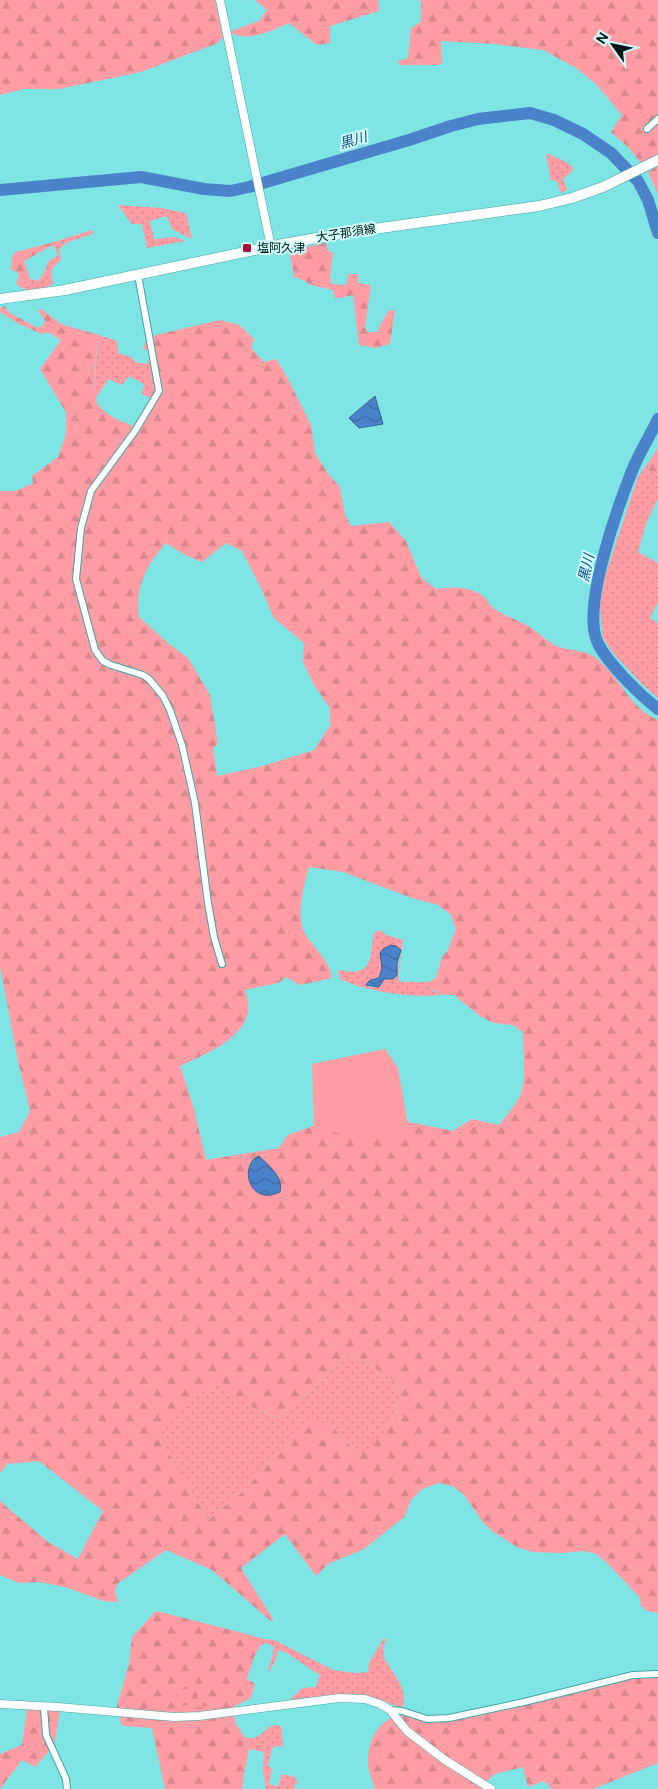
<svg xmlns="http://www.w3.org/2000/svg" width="658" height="1789" viewBox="0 0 658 1789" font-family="'DM Sans','Noto Sans JP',sans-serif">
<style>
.grass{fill:url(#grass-dots);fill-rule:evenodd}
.forest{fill:url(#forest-firs);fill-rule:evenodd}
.cemetery{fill:url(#cemetery-stones)}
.park{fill:#ff9ca4}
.water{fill:url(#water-waves);stroke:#356293}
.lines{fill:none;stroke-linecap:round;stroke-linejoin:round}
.river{stroke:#4b83ca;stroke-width:12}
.minor-casing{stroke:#3da6a7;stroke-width:8}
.tertiary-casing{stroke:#3da6a7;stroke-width:9}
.primary-casing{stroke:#3da6a7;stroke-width:11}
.minor{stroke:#fff;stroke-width:6}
.tertiary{stroke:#fff;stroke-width:8}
.primary{stroke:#fff;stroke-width:10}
.poi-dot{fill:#a80f38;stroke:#cdfcfb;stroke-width:2}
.labels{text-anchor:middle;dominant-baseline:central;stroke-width:4;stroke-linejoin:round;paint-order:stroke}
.street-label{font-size:12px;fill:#011414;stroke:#cdfcfb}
.poi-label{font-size:12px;fill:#011414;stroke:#cdfcfb;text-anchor:start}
.water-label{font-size:14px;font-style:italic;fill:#114b8d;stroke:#cdfcfb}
</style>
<defs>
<pattern id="grass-dots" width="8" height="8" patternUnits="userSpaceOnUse" patternTransform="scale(1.25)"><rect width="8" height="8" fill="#ff9ca4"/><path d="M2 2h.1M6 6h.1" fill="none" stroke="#d9868c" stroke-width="1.8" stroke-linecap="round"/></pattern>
<pattern id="forest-firs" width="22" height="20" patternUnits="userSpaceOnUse" patternTransform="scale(1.25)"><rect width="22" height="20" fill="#ff9ca4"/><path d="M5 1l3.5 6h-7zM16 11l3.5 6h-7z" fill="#d9868c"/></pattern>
<pattern id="cemetery-stones" width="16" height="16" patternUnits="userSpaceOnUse" patternTransform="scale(1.25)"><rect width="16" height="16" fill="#ff9ca4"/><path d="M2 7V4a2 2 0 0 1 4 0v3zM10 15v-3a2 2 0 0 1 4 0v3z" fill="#d9868c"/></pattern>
<pattern id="water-waves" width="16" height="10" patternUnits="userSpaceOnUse" patternTransform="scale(1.25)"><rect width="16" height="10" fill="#4b83ca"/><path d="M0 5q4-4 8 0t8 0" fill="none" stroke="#3c6aa3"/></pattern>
</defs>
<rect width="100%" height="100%" fill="#7fe4e4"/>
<!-- grass -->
<g class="grass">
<path d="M546 153 566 162 572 167 573 170 563 179 567 189 566 191 561 193 557 181 551 180Z"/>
<path d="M118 205 161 208 186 213 192 239 172 229 167 216 150 221 154 239 175 237 185 241 147 248 142 224H132Z"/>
<path d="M92 230 93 234 68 242 59 249 61 260C50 269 50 271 53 284 44 289 33 292 24 289L30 279 38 281 44 273 48 262 58 255 54 246H51V243Z"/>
<path d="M99 335 117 341 118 353 131 357 135 362 147 364 151 354 156 390 150 398 142 394 144 384 129 376 122 385 109 379 95 399V376Z"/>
<path d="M648 463 649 470 658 475V498L646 524 638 552 658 563V602L650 618 658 623V698L642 684 613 653 603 638 600 607 605 577 615 546 638 477Z"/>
<path d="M380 930 386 935 403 940 398 979 401 982H429V986L433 991 443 995C412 998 368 992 340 979L338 970C374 977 369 961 374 933ZM391 945 401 950 397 975 384 979 379 987H368L374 978H379L382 968 380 953 383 949Z"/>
<path d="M352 1354 391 1378 402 1394 385 1431 361 1458 331 1425 273 1459 245 1490 208 1520 156 1431 216 1380 247 1405 278 1418Z"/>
<path d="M384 1638 386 1639 383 1648 384 1658 401 1685 404 1696 403 1706 401 1708C391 1704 381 1699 370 1697 344 1691 317 1697 291 1701L292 1697 303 1688 316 1687 320 1675 285 1652 278 1650 275 1661 269 1672 268 1669 272 1658 274 1647 267 1643 260 1645 264 1639 274 1640 333 1670 356 1673 368 1672 369 1663Z"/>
<path d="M274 1725 281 1726 283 1747 277 1746 272 1748 268 1766 272 1768 269 1784 278 1786 282 1774 295 1777 298 1783 295 1784 294 1789H266L263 1770 264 1752 249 1749 244 1737C260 1742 261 1730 274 1725Z"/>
</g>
<!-- forest -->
<g class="forest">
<path d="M0 0H215L223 37 218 43 141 72 59 89H24L0 95Z"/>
<path d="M255 0H378L379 11 330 26V43L317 45 289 23C271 31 250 42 231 33L232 31 259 21 267 10Z"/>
<path d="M419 0H658V154L641 163 629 148 611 132 622 115 597 85 576 68 543 50 495 44 441 41 442 63 438 65H400L398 61 408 58 411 28 421 22V1Z"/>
<path d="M658 166V194L648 172Z"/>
<path d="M51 243V246L24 261 30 279 24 289 16 284 19 277 18 272 11 270 12 257 15 252Z"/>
<path d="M326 243 328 251 333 252 330 277 332 284 346 285 349 274H358V283L371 285 365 327 367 332H377L388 311 395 310 390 344 376 348 359 345 353 295 335 299 333 290 311 285 303 280 294 277 290 254 291 250Z"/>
<path d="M5 306 8 312 38 328 42 326 45 321 38 310 41 309 61 324 99 335C97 349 90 396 99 406 106 415 122 422 133 426L156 390 150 351 143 349 145 343 156 335 220 320 239 325 254 339 251 348 264 362 276 359 286 375 311 425 315 453 328 474 340 487 345 515 351 526 389 522 406 541 421 577 436 589C452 587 472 586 484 597 487 599 488 603 491 606 501 615 516 619 528 626 537 631 544 639 553 644 565 652 583 648 596 658 619 676 629 708 658 720V1613L647 1611 641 1606 640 1598 630 1587 607 1563 596 1554 585 1551 561 1553 533 1552 517 1547 492 1531 483 1522 464 1495 453 1486 439 1483 422 1489 411 1500 404 1517 364 1549 328 1564 316 1576 285 1534 241 1568 273 1619 271 1621 212 1570 166 1550 117 1584 115 1592 118 1601 117 1602 103 1601 68 1588 41 1582 19 1583 0 1575V1501L48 1542 78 1559 103 1511 39 1461 7 1464 0 1473V1137L19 1132 30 1111 18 1061 0 966V491H16L33 483 32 476 58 457 66 434V412L40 369 61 340 48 332 42 334 19 324 0 312V308ZM166 543 185 555 202 562 226 543 242 551 261 588 274 618 304 643 303 662 314 685 330 708V726L314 750 263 766 217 776 213 748 218 744 210 695 188 658 169 644 139 617C135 587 146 565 166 543ZM309 867 343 872 412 898 438 905 451 915 456 929 448 950 442 957 436 978 429 982V986C437 994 443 995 454 995L480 1016 494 1023 513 1025 523 1032C523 1048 527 1082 520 1096 515 1106 506 1116 499 1125L472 1119 453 1131 399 1120 316 1118 313 1126 288 1135 279 1148 206 1160 194 1109 180 1066C203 1055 238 1042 247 1016 250 1007 247 998 245 990L278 983 286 977 300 985 332 978C329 959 313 948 304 932 296 916 304 883 309 867ZM259 1156 278 1176 280 1192 275 1194H262L250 1163 255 1158ZM352 1354 391 1378 402 1394 385 1431 360 1457 331 1425 314 1420 273 1459 245 1490 208 1520 156 1431 216 1381 247 1405 278 1418Z"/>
<path d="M658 448V475L649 470 648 463Z"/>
<path d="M156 1611 243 1633 264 1639 254 1657 247 1679 255 1684 251 1698 235 1706V1722L247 1741 249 1749 243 1779V1789H165L152 1728 122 1726 117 1706 129 1664 132 1637Z"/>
<path d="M658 1675V1763L593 1789H552L544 1781 528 1787 523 1767 495 1774 487 1781V1789H375C373 1781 368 1771 368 1763 367 1742 380 1716 403 1715 413 1714 427 1720 437 1723L638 1677Z"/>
<path d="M27 1709 60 1711 54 1745 35 1767 22 1760 0 1789V1754L22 1745Z"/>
</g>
<!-- cemetery -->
<path class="cemetery" d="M192 1685 203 1691 207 1706 191 1708 186 1705 178 1706 176 1690Z"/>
<!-- park -->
<path class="park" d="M385 1049 398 1068 408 1125 395 1139 366 1140 314 1127 312 1064Z"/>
<!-- water -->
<g class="water">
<path d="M375 396 383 424 359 428 349 418Z"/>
<path d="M391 945 396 946 401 950 397 963V975L393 979H384L379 987 366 985C370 978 373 980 379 978L382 968 380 953 383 949Z"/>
<path d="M259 1156C268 1165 284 1177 280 1192 248 1207 239 1164 259 1156Z"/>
</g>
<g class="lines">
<!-- river -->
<g class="river">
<path d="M0 190 141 177 204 189 230 191 249 187 409 140 451 126 478 119 530 113 554 120 583 134 611 153 638 181 648 200 658 233"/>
<path d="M658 419C650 436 639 453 632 471 618 506 582 606 597 641 605 661 640 695 658 709"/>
</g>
<defs>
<g id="minor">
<path d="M647 129 658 119"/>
<path d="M138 275 159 391 135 431 91 491 81 528 76 579 95 650 103 661 111 665 143 675 149 679 163 696 170 710 182 745 195 803 208 903 214 937 222 964"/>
<path d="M44 1707 46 1735 66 1779 67 1789"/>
<path d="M390 1710 402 1711 427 1719 449 1718 524 1702 633 1675 658 1674"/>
</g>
<g id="tertiary">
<path d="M220 0 271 247"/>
<path d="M0 1704 58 1707 174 1717 199 1716 339 1698 365 1699 380 1704 390 1710 407 1731 445 1760 491 1789"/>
</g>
<path id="primary" d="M0 299 65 290 283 244 352 232 539 206 572 198 603 187 658 160"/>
</defs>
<!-- minor casing -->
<use href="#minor" class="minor-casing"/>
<!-- tertiary casing -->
<use href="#tertiary" class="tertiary-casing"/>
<!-- primary casing -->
<use href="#primary" class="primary-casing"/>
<!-- minor -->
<use href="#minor" class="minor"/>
<!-- tertiary -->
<use href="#tertiary" class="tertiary"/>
<!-- primary -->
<use href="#primary" class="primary"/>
</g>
<!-- markers -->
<rect class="poi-dot" x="242" y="243" width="10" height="10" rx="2.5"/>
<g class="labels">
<!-- street labels -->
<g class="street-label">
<text transform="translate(346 233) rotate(-9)">大子那須線</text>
</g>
<!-- poi labels -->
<g class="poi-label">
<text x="257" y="248">塩阿久津</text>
</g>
<!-- water labels -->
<g class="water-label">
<text transform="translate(353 140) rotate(-16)">黒川</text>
<text transform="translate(586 568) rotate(-77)">黒川</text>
</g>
</g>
<!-- north arrow -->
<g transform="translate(613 45) rotate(303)" stroke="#cdfcfb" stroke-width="4" paint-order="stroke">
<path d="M0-4L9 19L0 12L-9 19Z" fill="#011414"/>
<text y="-8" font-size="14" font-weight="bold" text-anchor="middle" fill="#011414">N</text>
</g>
</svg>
